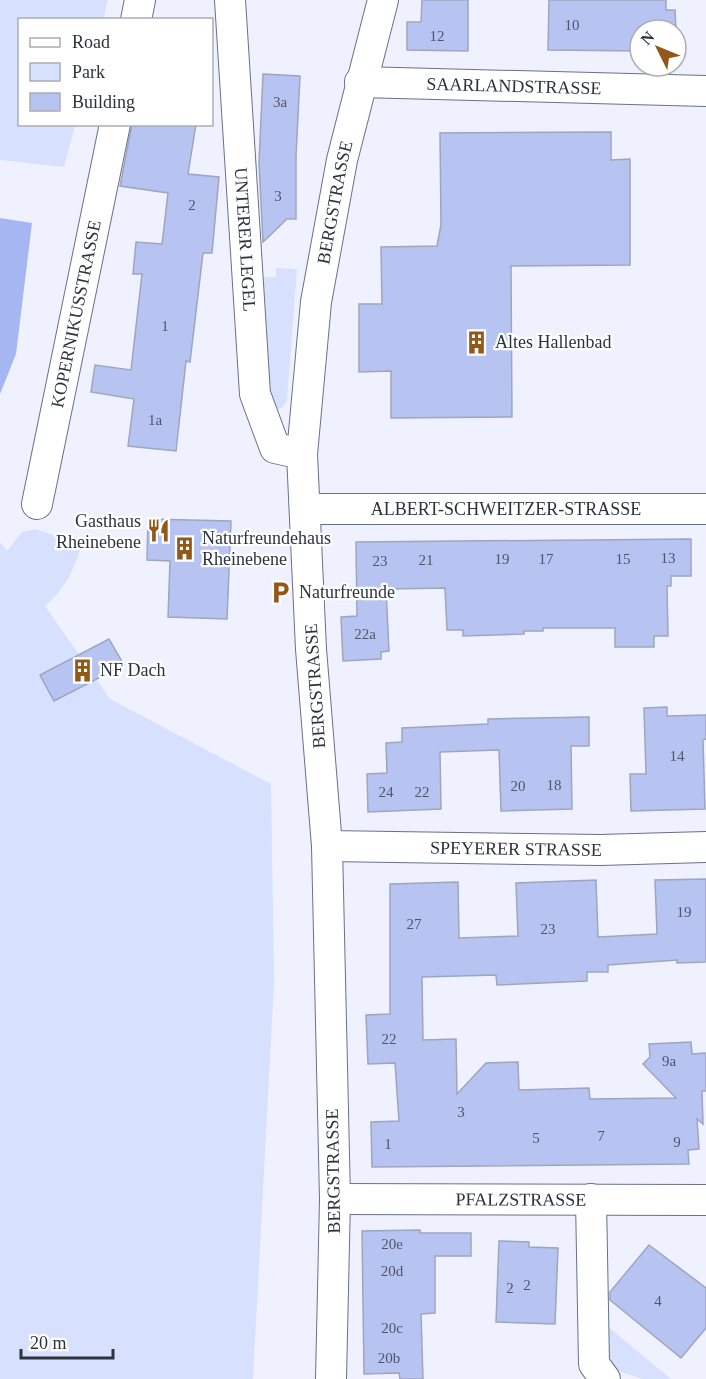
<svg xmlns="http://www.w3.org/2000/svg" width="706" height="1379" viewBox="0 0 706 1379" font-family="'Times New Roman',serif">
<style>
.green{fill:#d7e0fd}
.water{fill:#a5b6f3}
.building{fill:#b7c4f2;stroke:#9da5c1;stroke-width:1.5}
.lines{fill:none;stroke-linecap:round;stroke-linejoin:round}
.minor-casing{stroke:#68708a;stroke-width:32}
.minor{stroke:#fff;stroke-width:30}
.labels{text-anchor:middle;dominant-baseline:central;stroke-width:4.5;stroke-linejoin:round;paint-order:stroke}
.number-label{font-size:15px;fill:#50566a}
.street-label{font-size:18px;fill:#2e323d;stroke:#fff}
.poi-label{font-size:18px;fill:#2e323d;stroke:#fff;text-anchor:start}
</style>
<rect width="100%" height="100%" fill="#eff2fe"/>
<!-- green -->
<g class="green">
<path d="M0 0H108L103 19 20 20V124L75 125 64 167 0 160Z"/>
<path d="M276 268 297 269 287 400 282 408 275 409 271 405 258 277H276Z"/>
<path d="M36 529 67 540 80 550C73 572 63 591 45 606L110 699 271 784 274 982 253 1379H0V542L7 551 22 532Z"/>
<path d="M607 1326 671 1379H642L616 1370 604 1344Z"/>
</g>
<!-- water -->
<path class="water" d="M0 218 32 223 16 354 0 394Z"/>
<!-- building -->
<g class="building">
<path d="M422 0H468V51L407 50V22H421Z"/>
<path d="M549 0H666V10H675L676 30H640V51L548 50Z"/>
<path d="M263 74 300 76 296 156V219H287L263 242 259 163Z"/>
<path d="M132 124H196L188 174 219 177 212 253H203L190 362 186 361 176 451 128 446 134 399 91 392 95 365 131 370 142 274H133L136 242 162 244 168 193 120 186Z"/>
<path d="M611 132V160L630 159V265L511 266 512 417 391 418V371L359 372V304H382L381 247 437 246 441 225 440 133Z"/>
<path d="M148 519 231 521 227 619 168 617 170 561 147 560Z"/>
<path d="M691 539V576H671V586H667L668 636H654V647H615V628H543V631H524V634L463 636V630H447L445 588 388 589H386L389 651 381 652V659L343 661 341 617 357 616 356 542Z"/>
<path d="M109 639 124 665 54 701 40 675Z"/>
<path d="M667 707V716L706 715V739L703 740 705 809 631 811 630 774H646L644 708Z"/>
<path d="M589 717V746H571L572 809 501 811 499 750 440 752 441 809 368 812 367 774 387 773 386 743 402 742V728L488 724V719Z"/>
<path d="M706 879V962L677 963V960L608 965V972H587V981L497 985 496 975 422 977 423 1040 456 1039 457 1094 486 1063 518 1062 519 1090 589 1088 590 1099 676 1098 643 1064 650 1057 649 1044 691 1042 692 1054 706 1053V1091H702L703 1124 697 1119 699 1149 688 1150 689 1164 372 1167 371 1122 399 1121 395 1063 368 1064 366 1015 390 1014V884L458 882 459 938 518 936 516 883 596 880 598 937 657 934 655 880Z"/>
<path d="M420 1230V1233H471V1256H435V1313L421 1314 423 1379H400L399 1373 364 1374 362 1231Z"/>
<path d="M499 1241 529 1242V1247L558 1248 555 1324 496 1322Z"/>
<path d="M649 1245 706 1288V1328L681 1358 610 1300V1292Z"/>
</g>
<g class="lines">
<defs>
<g id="minor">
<path id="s1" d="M230 0 255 394 275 448 302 454"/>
<path d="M136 20 140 0"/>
<path id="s2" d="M360 82 706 91"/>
<path id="s3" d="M37 504 115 124"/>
<path id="s4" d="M305 509H706"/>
<path id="s5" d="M327 846 600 850 706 847"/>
<path id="s6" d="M335 1199 706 1200"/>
<path d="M591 1199 594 1364 605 1379"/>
<path id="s7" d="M331 1379 335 1199 327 846 311 649 302 454 316 302 342 160 383 0"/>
</g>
</defs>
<!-- minor casing -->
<use href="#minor" class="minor-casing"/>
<!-- minor -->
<use href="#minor" class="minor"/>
</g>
<!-- icons -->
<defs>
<symbol id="building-bare" viewBox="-9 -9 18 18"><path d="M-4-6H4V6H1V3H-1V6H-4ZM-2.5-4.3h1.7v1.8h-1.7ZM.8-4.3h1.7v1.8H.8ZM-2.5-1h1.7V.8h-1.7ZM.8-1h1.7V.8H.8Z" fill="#935717" stroke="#fff" stroke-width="2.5" paint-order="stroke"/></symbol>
<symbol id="restaurant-bare" viewBox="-9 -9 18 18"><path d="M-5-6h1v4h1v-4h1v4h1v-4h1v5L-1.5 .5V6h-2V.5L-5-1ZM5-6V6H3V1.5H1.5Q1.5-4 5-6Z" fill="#935717" stroke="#fff" stroke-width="2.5" paint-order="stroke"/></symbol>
<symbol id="parking-bare" viewBox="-9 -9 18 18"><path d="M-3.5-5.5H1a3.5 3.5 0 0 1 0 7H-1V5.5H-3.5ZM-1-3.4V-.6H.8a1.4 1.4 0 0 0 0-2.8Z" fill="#935717" stroke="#fff" stroke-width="2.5" paint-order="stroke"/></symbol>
</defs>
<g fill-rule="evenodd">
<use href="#building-bare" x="460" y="326" width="33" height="33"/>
<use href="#restaurant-bare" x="142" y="514" width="33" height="33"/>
<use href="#building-bare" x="168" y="532" width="33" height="33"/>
<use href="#parking-bare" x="264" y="576" width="33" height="33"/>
<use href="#building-bare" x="66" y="654" width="33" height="33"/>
</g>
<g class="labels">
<!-- number labels -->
<g class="number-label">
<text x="572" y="25">10</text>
<text x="437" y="36">12</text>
<text x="280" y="102">3a</text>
<text x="278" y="196">3</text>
<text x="192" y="205">2</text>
<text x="165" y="326">1</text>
<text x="155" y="420">1a</text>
<text x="668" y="558">13</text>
<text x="502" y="559">19</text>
<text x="546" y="559">17</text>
<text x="623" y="559">15</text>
<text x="426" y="560">21</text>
<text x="380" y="561">23</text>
<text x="365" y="634">22a</text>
<text x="677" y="756">14</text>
<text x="554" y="785">18</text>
<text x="518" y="786">20</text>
<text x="386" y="792">24</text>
<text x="422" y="792">22</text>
<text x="684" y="912">19</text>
<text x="414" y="924">27</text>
<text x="548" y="929">23</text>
<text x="389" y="1039">22</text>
<text x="669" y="1061">9a</text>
<text x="461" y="1112">3</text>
<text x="601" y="1136">7</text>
<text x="536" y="1138">5</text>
<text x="677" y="1142">9</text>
<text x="388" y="1144">1</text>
<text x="392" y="1244">20e</text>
<text x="392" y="1271">20d</text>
<text x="527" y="1285">2</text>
<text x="510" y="1288">2</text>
<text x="658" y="1301">4</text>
<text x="392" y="1328">20c</text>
<text x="389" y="1358">20b</text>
</g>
<!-- street labels -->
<g class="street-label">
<text stroke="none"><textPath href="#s2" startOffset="154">SAARLANDSTRASSE</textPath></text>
<text stroke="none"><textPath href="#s7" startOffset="1180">BERGSTRASSE</textPath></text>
<text stroke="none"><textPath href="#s1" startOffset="240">UNTERER LEGEL</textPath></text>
<text stroke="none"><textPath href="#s3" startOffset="194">KOPERNIKUSSTRASSE</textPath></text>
<text stroke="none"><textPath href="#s4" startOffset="201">ALBERT-SCHWEITZER-STRASSE</textPath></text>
<text transform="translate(315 686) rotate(-94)">BERGSTRASSE</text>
<text stroke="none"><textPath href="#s5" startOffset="189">SPEYERER STRASSE</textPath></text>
<text transform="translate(333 1171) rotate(-91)">BERGSTRASSE</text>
<text stroke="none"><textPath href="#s6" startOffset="186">PFALZSTRASSE</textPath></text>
</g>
<!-- poi labels -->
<g class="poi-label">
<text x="495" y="342">Altes Hallenbad</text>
<text x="141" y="521" text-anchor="end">Gasthaus<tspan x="141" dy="21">Rheinebene</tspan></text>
<text x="202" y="538">Naturfreundehaus<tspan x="202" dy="21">Rheinebene</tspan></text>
<text x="299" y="592">Naturfreunde</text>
<text x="100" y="670">NF Dach</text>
</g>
</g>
<!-- legend -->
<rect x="18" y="18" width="195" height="108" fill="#ffffff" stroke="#abadb1" stroke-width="1.5"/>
<rect x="30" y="38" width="30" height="9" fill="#ffffff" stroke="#abadb1" stroke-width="1.5"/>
<text x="72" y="48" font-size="18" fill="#2e323d">Road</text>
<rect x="30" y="63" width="30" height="18" fill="#d7e0fd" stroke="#abadb1" stroke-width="1.5"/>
<text x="72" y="78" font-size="18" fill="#2e323d">Park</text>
<rect x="30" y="93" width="30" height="18" fill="#b7c4f2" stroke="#abadb1" stroke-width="1.5"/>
<text x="72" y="108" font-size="18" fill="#2e323d">Building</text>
<!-- north arrow -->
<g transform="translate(658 48) rotate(313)"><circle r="28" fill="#ffffff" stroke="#abadb1" stroke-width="1.5"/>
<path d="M0-4.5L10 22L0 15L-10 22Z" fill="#935717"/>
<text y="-9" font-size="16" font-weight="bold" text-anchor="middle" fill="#2e323d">N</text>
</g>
<!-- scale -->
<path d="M21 1349v9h92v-9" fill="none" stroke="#2e323d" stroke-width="3"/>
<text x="30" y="1349" font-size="18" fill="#2e323d" stroke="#ffffff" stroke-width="4.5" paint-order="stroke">20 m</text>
</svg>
